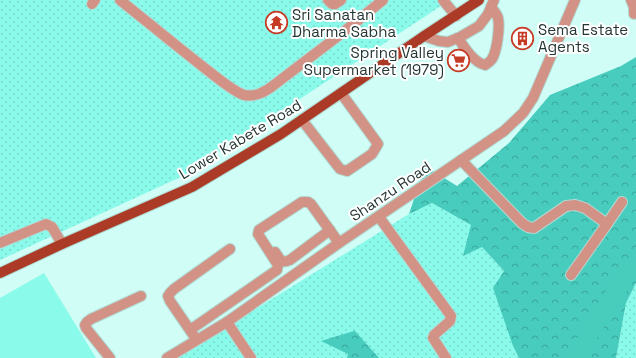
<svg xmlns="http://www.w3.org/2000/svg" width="636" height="358" viewBox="0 0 636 358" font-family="'Space Grotesk',sans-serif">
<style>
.grass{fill:url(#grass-dots)}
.forest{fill:url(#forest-crowns)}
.garden{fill:#8afaeb}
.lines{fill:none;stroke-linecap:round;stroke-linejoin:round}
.river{stroke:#48cdbd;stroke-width:18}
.minor-casing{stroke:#b1dad3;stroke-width:12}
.major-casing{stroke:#b1dad3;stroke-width:12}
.minor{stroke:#d29386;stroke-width:10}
.major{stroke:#ab3b27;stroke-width:10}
.labels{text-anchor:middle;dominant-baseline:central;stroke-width:4;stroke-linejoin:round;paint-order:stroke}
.poi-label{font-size:15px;fill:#243633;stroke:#fff;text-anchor:start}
.street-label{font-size:15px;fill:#243633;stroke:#fff}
</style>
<defs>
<pattern id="grass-dots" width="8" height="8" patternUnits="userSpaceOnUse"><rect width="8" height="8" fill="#8afaeb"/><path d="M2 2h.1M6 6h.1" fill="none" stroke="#77d7ca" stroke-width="1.8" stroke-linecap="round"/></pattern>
<pattern id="forest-crowns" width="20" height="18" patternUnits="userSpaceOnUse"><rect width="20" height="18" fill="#47ccbd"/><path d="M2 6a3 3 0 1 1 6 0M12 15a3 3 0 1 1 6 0" fill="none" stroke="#3ba69a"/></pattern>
</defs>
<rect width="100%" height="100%" fill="#d0fef6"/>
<!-- grass -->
<g class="grass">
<path d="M0 0H450L183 176 0 260Z"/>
<path d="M432 203 471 225 482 247 504 271 513 346 519 358H173L241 318 409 214Z"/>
<path d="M636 283V358H616L626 303Z"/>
</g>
<!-- forest -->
<g class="forest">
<path d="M636 57V283L626 303 616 358H519L513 346 493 288 504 271 482 247 463 256 471 225 432 203 409 214 425 166 457 186 509 143 550 95 621 66Z"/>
<path d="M354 331H355L379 358H347L348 354 321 341Z"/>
</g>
<!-- garden -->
<path class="garden" d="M44 273 96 358H0V298Z"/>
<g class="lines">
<!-- river -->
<path class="river" d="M578 358 589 334 630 270"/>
<defs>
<g id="minor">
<path d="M120 0C150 24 180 49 211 73 220 80 233 91 244 95 255 97 262 93 270 88L346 30 383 0"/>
<path d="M328 0 332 4H335L341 0"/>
<path d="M443 0 456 16"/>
<path d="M631 0 634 7V14"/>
<path d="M92 4 95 0"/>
<path d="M424 36 439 41 448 42 460 37 479 26 488 14 494 0"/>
<path d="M458 38C464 47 473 62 485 65 488 63 490 62 492 59 497 51 500 27 498 18 497 14 494 11 491 7"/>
<path d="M302 120 340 169 347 171 372 154 378 144 341 93"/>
<path d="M461 160 522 223 528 227 534 228 566 206 575 205 585 208 607 224 571 275"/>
<path d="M379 217 451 316 450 321 434 335 433 338 446 358"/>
<path d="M607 224 622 202"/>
<path d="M0 243 46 224 52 227 62 244"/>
<path d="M275 252C280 259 281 264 290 260L330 230"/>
<path d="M227 322 251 358"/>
<path d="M190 330 277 270 278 265 258 234 259 230 302 202H308L311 204 339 243"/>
<path d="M194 336 170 301 168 296 170 293 174 289 230 249"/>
<path d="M110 358 86 328 85 325 87 322 91 319 141 296"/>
<path d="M167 358 227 322 339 243 504 131 523 113 533 98 575 0"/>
</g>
<path id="major" d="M0 273 62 244 192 187 281 134 424 36 479 0"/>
</defs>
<!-- minor casing -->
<use href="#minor" class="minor-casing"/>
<!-- major casing -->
<use href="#major" class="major-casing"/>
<!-- minor -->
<use href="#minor" class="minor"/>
<!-- major -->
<use href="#major" class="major"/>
</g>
<!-- icons -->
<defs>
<symbol id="temple-ring" viewBox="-11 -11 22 22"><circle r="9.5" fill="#fff" stroke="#c63b23" stroke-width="1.5"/><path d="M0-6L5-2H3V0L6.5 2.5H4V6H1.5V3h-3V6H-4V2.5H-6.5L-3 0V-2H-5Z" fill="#c63b23"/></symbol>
<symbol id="building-ring" viewBox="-11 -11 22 22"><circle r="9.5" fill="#fff" stroke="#c63b23" stroke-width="1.5"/><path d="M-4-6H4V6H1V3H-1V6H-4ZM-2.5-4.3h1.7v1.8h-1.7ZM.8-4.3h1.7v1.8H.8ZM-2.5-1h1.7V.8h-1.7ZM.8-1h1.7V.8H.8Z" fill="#c63b23"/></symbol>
<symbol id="supermarket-ring" viewBox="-11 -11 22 22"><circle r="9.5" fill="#fff" stroke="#c63b23" stroke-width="1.5"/><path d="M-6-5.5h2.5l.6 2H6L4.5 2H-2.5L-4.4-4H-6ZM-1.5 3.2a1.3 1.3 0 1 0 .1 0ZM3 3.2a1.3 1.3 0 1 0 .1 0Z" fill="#c63b23"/></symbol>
</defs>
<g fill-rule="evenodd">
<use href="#temple-ring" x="264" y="10" width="25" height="25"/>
<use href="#building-ring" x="510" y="26" width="25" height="25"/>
<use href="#supermarket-ring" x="446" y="48" width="25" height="25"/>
</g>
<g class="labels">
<!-- poi labels -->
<g class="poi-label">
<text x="292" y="14">Sri Sanatan<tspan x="292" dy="17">Dharma Sabha</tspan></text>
<text x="538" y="29">Sema Estate<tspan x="538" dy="17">Agents</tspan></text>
<text x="444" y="52" text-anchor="end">Spring Valley<tspan x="444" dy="17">Supermarket (1979)</tspan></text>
</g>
<!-- street labels -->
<g class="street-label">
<text transform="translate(240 139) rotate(-31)">Lower Kabete Road</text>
<text transform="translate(390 191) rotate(-34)">Shanzu Road</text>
</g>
</g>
</svg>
